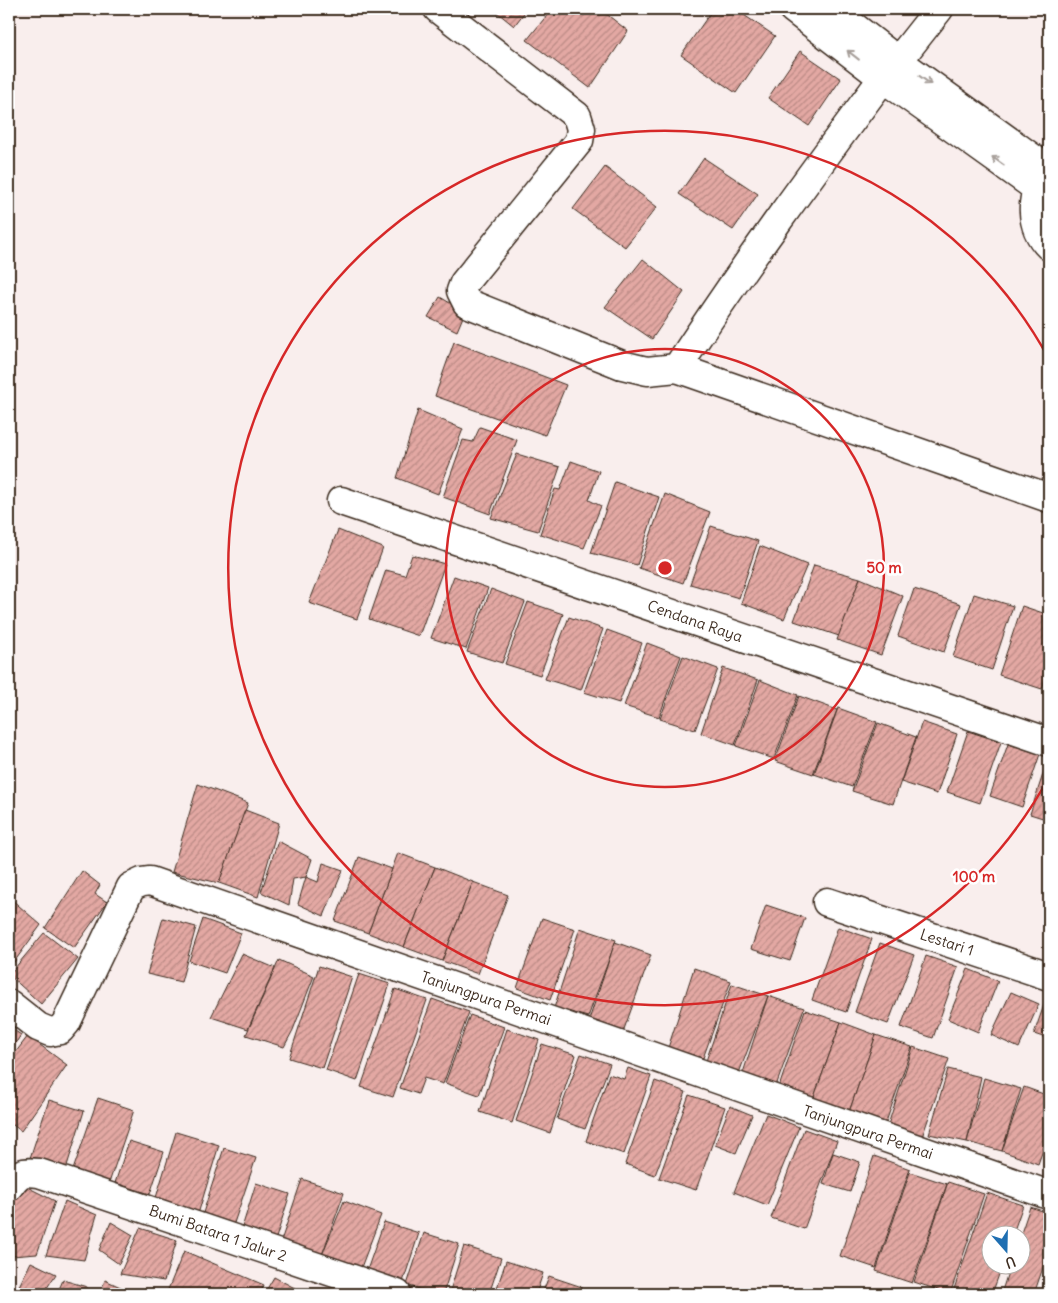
<svg xmlns="http://www.w3.org/2000/svg" width="1058" height="1303" viewBox="0 0 1058 1303" font-family="Delius,sans-serif">
<style>
.building{fill:url(#building-hatch);stroke:#3b2a1e}
.lines{fill:none;stroke-linecap:round;stroke-linejoin:round}
.minor-casing{stroke:#3b2a1e;stroke-width:31}
.minor{stroke:#fff;stroke-width:28}
.oneway{stroke:#a79f9a}
.ring{fill:none;stroke:#d62828;stroke-width:2.5}
.labels{text-anchor:middle;dominant-baseline:central;stroke-width:5;stroke-linejoin:round;paint-order:stroke}
.street-label{font-size:15px;fill:#3b2a1e;stroke:#fff}
.centre{fill:#d62828;stroke:#fff;stroke-width:2.5}
.ring-label{font-size:15px;text-anchor:middle;font-weight:bold;fill:#d62828;stroke:#fff;stroke-width:5;stroke-linejoin:round;paint-order:stroke}
</style>
<defs>
<pattern id="building-hatch" width="6" height="6" patternUnits="userSpaceOnUse" patternTransform="scale(1.25)"><rect width="6" height="6" fill="#e3a8a3"/><path d="M-1 1l2-2M0 6l6-6M5 7l2-2" fill="none" stroke="#b98984"/></pattern>
</defs>
<rect width="100%" height="100%" fill="#f9eeed"/>
<filter id="ink" filterUnits="userSpaceOnUse"><feTurbulence type="fractalNoise" baseFrequency=".02" numOctaves="2"/><feDisplacementMap in="SourceGraphic" scale="10" xChannelSelector="R" yChannelSelector="G"/><feConvolveMatrix kernelMatrix="1 2 1 2 8 2 1 2 1" color-interpolation-filters="sRGB"/></filter>
<g filter="url(#ink)">
<!-- building -->
<g class="building">
<path d="M493 9H527L514 26Z"/>
<path d="M552 9H600L628 31 590 88 527 40Z"/>
<path d="M671 9H687L682 16Z"/>
<path d="M713 9H735L775 36 736 93 681 55Z"/>
<path d="M800 51 841 79 809 126 768 98Z"/>
<path d="M704 158 758 194 733 230 679 194Z"/>
<path d="M605 167 657 207 625 247 573 209Z"/>
<path d="M643 259 684 292 652 339 605 307Z"/>
<path d="M440 297 465 312 457 331 428 317Z"/>
<path d="M454 342 566 385 545 435 435 396Z"/>
<path d="M418 410 463 429 438 494 397 478Z"/>
<path d="M480 427 517 440 490 514 443 497 463 440 473 442Z"/>
<path d="M517 454 560 467 538 531 491 518Z"/>
<path d="M571 461 599 471 589 500 601 506 584 548 540 534 555 489 560 490Z"/>
<path d="M615 482 659 497 637 565 591 553Z"/>
<path d="M665 494 710 512 683 583 639 568Z"/>
<path d="M711 526 758 541 739 598 690 584Z"/>
<path d="M338 530 383 548 357 619 309 603Z"/>
<path d="M760 546 807 565 784 619 741 603Z"/>
<path d="M412 555 445 564 419 636 369 619 386 570 405 575Z"/>
<path d="M814 565 860 578 839 636 794 621Z"/>
<path d="M454 576 488 588 466 649 431 638Z"/>
<path d="M860 578 903 596 881 655 837 640Z"/>
<path d="M491 589 525 602 502 663 467 652Z"/>
<path d="M914 589 961 604 944 652 898 636Z"/>
<path d="M974 594 1013 606 992 670 953 657Z"/>
<path d="M528 602 563 614 540 675 505 664Z"/>
<path d="M1022 606 1049 615V667L1042 689 999 675Z"/>
<path d="M569 617 603 629 581 690 545 679Z"/>
<path d="M607 630 642 643 619 703 584 692Z"/>
<path d="M647 643 681 656 659 717 624 706Z"/>
<path d="M683 656 718 669 695 730 660 719Z"/>
<path d="M723 668 758 680 735 745 701 733Z"/>
<path d="M760 680 798 695 774 759 736 746Z"/>
<path d="M799 696 837 710 813 774 775 761Z"/>
<path d="M838 708 877 722 852 787 814 774Z"/>
<path d="M922 722 957 734 937 794 901 782Z"/>
<path d="M878 723 916 737 893 804 852 791Z"/>
<path d="M968 731 1001 742 980 803 947 792Z"/>
<path d="M1008 744 1040 754 1022 807 990 796Z"/>
<path d="M1047 762 1049 763V820L1030 814Z"/>
<path d="M198 784 248 803 219 883 172 872Z"/>
<path d="M245 810 279 823 258 897 219 883Z"/>
<path d="M278 841 312 859 306 877 293 879 289 905 261 892Z"/>
<path d="M398 853 435 867 404 947 368 933Z"/>
<path d="M359 857 392 869 368 933 335 921Z"/>
<path d="M323 863 343 870 324 916 298 904 306 877 318 882Z"/>
<path d="M435 867 473 882 442 961 404 947Z"/>
<path d="M82 871 100 885 95 894 107 902 74 948 45 928Z"/>
<path d="M473 882 508 895 478 974 442 961Z"/>
<path d="M11 899 41 925 9 969V901Z"/>
<path d="M766 905 805 918 790 961 751 949Z"/>
<path d="M163 918 196 927 181 982 147 974Z"/>
<path d="M542 918 575 929 550 1000 517 988Z"/>
<path d="M203 919 241 933 225 973 189 961Z"/>
<path d="M838 927 872 939 846 1012 812 1000Z"/>
<path d="M580 928 616 940 588 1017 554 1008Z"/>
<path d="M44 933 78 959 41 1004 9 975Z"/>
<path d="M615 942 651 955 623 1032 588 1023Z"/>
<path d="M880 943 914 955 888 1024 855 1012Z"/>
<path d="M242 954 275 968 248 1029 211 1017Z"/>
<path d="M926 956 958 967 933 1038 901 1027Z"/>
<path d="M279 960 314 976 293 1030 284 1047 246 1035Z"/>
<path d="M319 966 352 977 322 1068 289 1058Z"/>
<path d="M694 968 731 981 703 1058 668 1048Z"/>
<path d="M968 969 998 981 978 1032 948 1019Z"/>
<path d="M359 974 390 984 357 1081 326 1070Z"/>
<path d="M732 984 768 996 739 1073 705 1064Z"/>
<path d="M395 989 427 1000 393 1097 361 1087Z"/>
<path d="M1011 992 1039 1004 1019 1048 991 1035Z"/>
<path d="M768 996 804 1008 776 1086 742 1076Z"/>
<path d="M1047 996 1049 997V1039L1034 1034Z"/>
<path d="M432 999 469 1012 443 1084 424 1078 418 1094 400 1088Z"/>
<path d="M805 1010 841 1022 813 1100 778 1090Z"/>
<path d="M470 1015 504 1027 479 1095 445 1083Z"/>
<path d="M841 1022 876 1035 849 1112 813 1100Z"/>
<path d="M9 1027 21 1035 9 1053Z"/>
<path d="M507 1029 539 1040 512 1123 480 1112Z"/>
<path d="M876 1035 912 1047 885 1125 849 1112Z"/>
<path d="M28 1036 67 1065 21 1131 9 1122V1061Z"/>
<path d="M542 1044 576 1055 550 1133 516 1121Z"/>
<path d="M913 1047 949 1059 922 1137 887 1128Z"/>
<path d="M581 1054 610 1064 585 1129 557 1119Z"/>
<path d="M628 1068 651 1076 624 1154 586 1141 609 1074 624 1079Z"/>
<path d="M948 1069 981 1077 967 1142 929 1134Z"/>
<path d="M984 1078 1021 1089 1002 1151 967 1142Z"/>
<path d="M655 1081 686 1092 655 1175 625 1164Z"/>
<path d="M1024 1087 1049 1096V1133L1038 1164 1002 1151Z"/>
<path d="M689 1095 725 1107 696 1190 659 1178Z"/>
<path d="M98 1098 134 1110 109 1183 73 1170Z"/>
<path d="M49 1100 84 1111 66 1169 30 1158Z"/>
<path d="M730 1106 752 1115 736 1153 715 1145Z"/>
<path d="M766 1114 799 1127 767 1205 734 1192Z"/>
<path d="M804 1129 837 1141 804 1229 771 1218Z"/>
<path d="M176 1132 219 1145 198 1214 155 1201Z"/>
<path d="M129 1141 164 1152 150 1194 115 1183Z"/>
<path d="M1049 1144V1161L1044 1159Z"/>
<path d="M224 1148 256 1158 233 1226 202 1216Z"/>
<path d="M833 1153 860 1162 850 1192 823 1184Z"/>
<path d="M874 1156 910 1169 876 1268 840 1256Z"/>
<path d="M910 1172 947 1184 912 1283 876 1271Z"/>
<path d="M302 1179 344 1193 322 1255 281 1241Z"/>
<path d="M948 1182 984 1194 950 1294 914 1282Z"/>
<path d="M19 1183 55 1201 37 1254 12 1256 9 1253V1217Z"/>
<path d="M256 1183 290 1194 275 1241 241 1231Z"/>
<path d="M987 1193 1023 1205 1012 1236H990V1266H1002L992 1294H959L953 1292Z"/>
<path d="M65 1201 97 1215 84 1260 46 1255Z"/>
<path d="M344 1201 381 1215 360 1270 322 1255Z"/>
<path d="M1030 1207 1049 1213V1250L1034 1294H1001L1010 1266H1020V1236Z"/>
<path d="M111 1222 133 1235 119 1264 99 1250Z"/>
<path d="M384 1222 419 1233 402 1285 366 1273Z"/>
<path d="M140 1228 177 1240 164 1281 120 1274Z"/>
<path d="M424 1233 459 1244 443 1294H434L407 1285Z"/>
<path d="M464 1246 501 1258 489 1294H449Z"/>
<path d="M184 1251 264 1285 260 1294H172L167 1292Z"/>
<path d="M506 1261 543 1273 536 1294H495Z"/>
<path d="M31 1262 56 1274 43 1294H15Z"/>
<path d="M1049 1268V1294H1041Z"/>
<path d="M549 1276 582 1287 579 1294H542Z"/>
<path d="M274 1277 306 1294H264Z"/>
<path d="M63 1280 87 1287 86 1294H57Z"/>
<path d="M105 1280 136 1294H100Z"/>
<path d="M587 1289 605 1294H585Z"/>
</g>
<g class="lines">
<defs>
<g id="minor">
<path d="M438 9 577 116 581 129 579 141 464 283 461 291 467 303 622 365 647 371 677 368C742 268 812 173 883 78L898 61 939 9"/>
<path d="M793 9 883 78 1038 189"/>
<path d="M831 9 898 61 1049 170"/>
<path d="M1048 174C1028 193 1030 228 1049 246"/>
<path d="M677 368 1049 498"/>
<path d="M341 501 1049 742"/>
<path d="M827 902 1049 976"/>
<path d="M9 1004 38 1027 50 1032 60 1030 66 1023 131 887 142 882 150 881 1049 1195"/>
<path d="M9 1186C20 1172 22 1171 39 1173L397 1294"/>
</g>
</defs>
<!-- minor casing -->
<use href="#minor" class="minor-casing"/>
<!-- minor -->
<use href="#minor" class="minor"/>
</g>
<!-- one-way arrows -->
<defs><path id="oneway-shaft" d="M-6 0H5M1.5-3L5.5 0L1.5 3" fill="none" stroke-width="1.6" stroke-linecap="round" stroke-linejoin="round" transform="scale(1.25)"/></defs>
<g class="oneway">
<use href="#oneway-shaft" transform="translate(853 55) rotate(-142)"/>
<use href="#oneway-shaft" transform="translate(925 80) rotate(36)"/>
<use href="#oneway-shaft" transform="translate(998 161) rotate(-144)"/>
</g>
</g>
<!-- distance rings -->
<g class="ring">
<circle cx="665" cy="568" r="219"/>
<path d="M1049 777A437 437 0 1 1 1049 359"/>
</g>
<g class="labels">
<!-- street labels -->
<g class="street-label">
<text transform="translate(695 621) rotate(19)">Cendana Raya</text>
<text transform="translate(947 942) rotate(18)">Lestari 1</text>
<text transform="translate(486 998) rotate(19)">Tanjungpura Permai</text>
<text transform="translate(868 1132) rotate(19)">Tanjungpura Permai</text>
<text transform="translate(218 1233) rotate(19)">Bumi Batara 1 Jalur 2</text>
</g>
</g>
<circle cx="665" cy="568" r="8" class="centre"/>
<g class="ring-label">
<text x="884" y="573">50 m</text>
<text x="974" y="882">100 m</text>
</g>
<!-- margin -->
<rect width="1058" height="1303" fill="none" stroke="#fff" stroke-width="30"/>
<rect x="15" y="15" width="1028" height="1273" fill="none" stroke="#3b2a1e" stroke-width="2" filter="url(#ink)"/>
<!-- north arrow -->
<g transform="translate(1006 1250) rotate(160)"><circle r="24" fill="#ffffff" stroke="#b1aaa5"/>
<path d="M0-4L9 19L0 12L-9 19Z" fill="#1f6fb2"/>
<text y="-8" font-size="14" font-weight="bold" text-anchor="middle" fill="#3b2a1e">U</text>
</g>
</svg>
